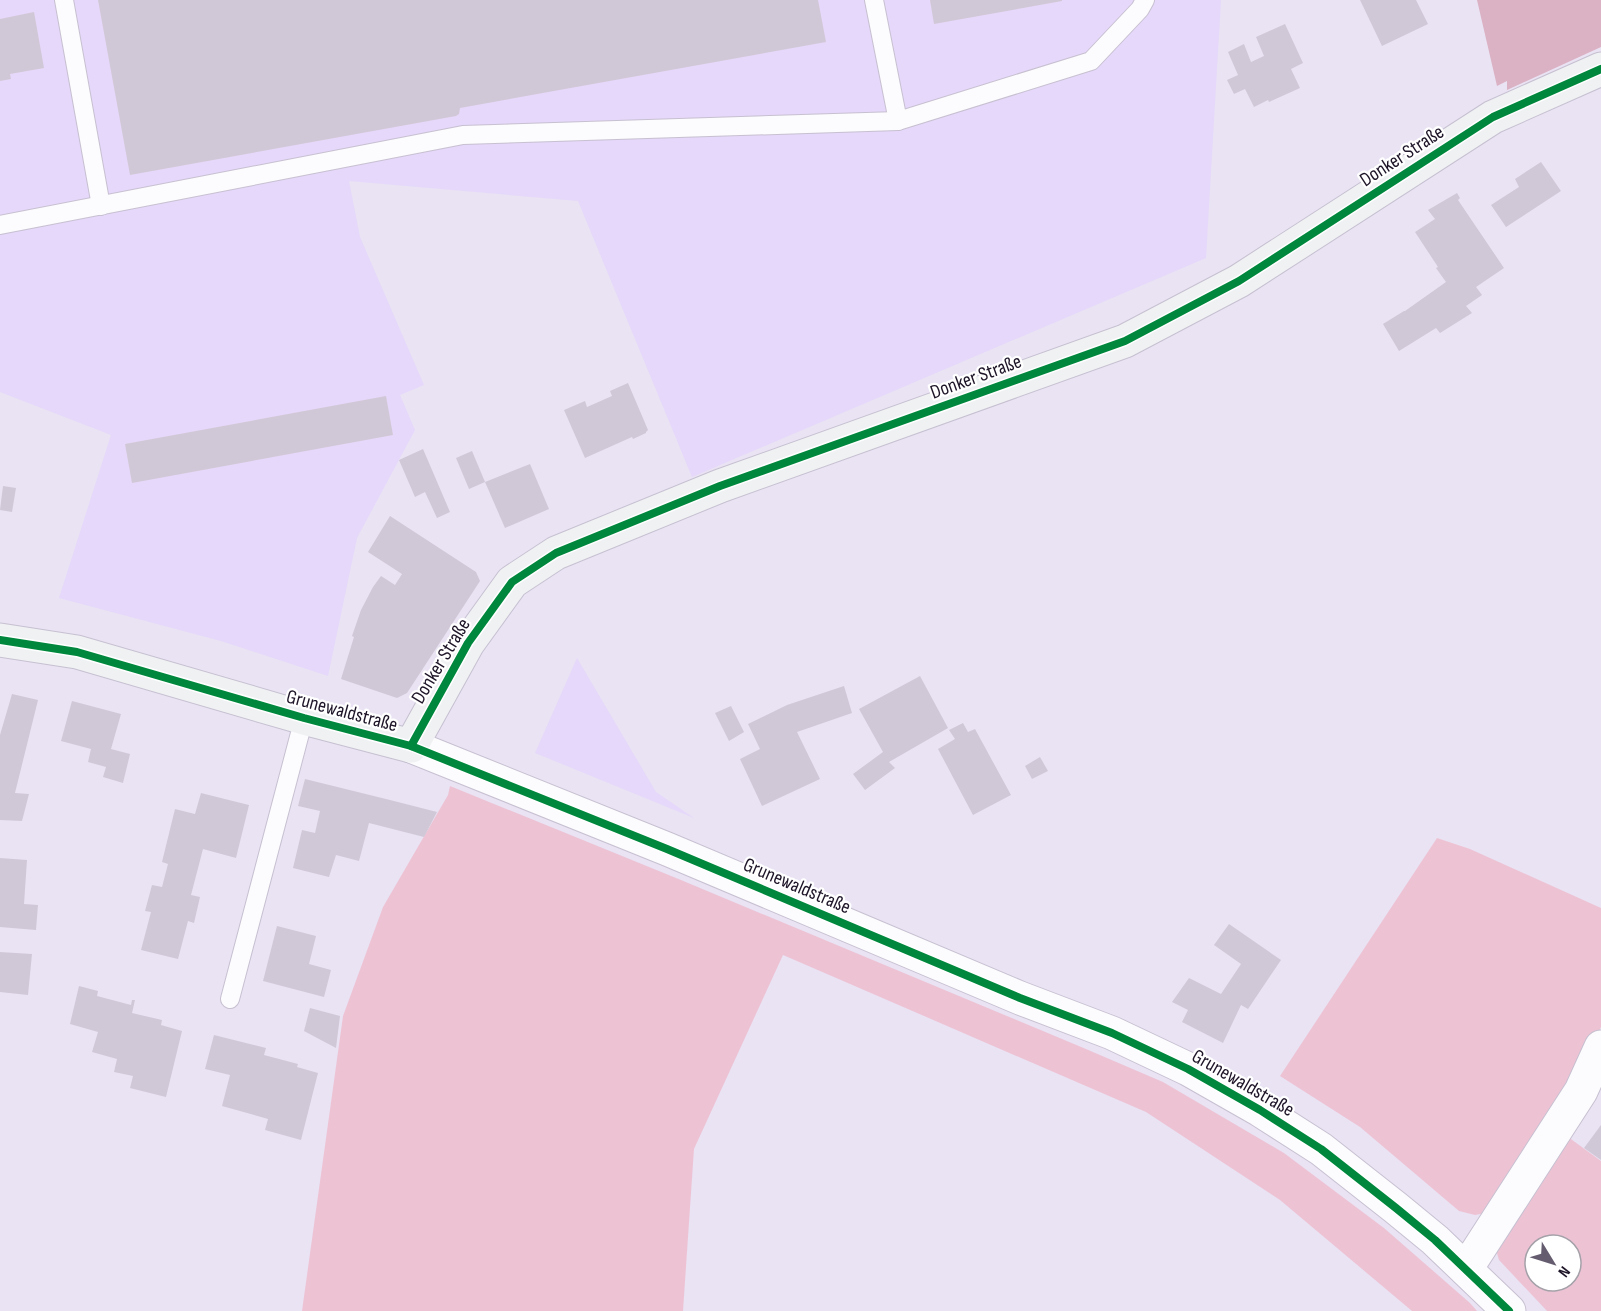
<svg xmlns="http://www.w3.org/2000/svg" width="1601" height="1311" viewBox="0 0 1601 1311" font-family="'Sofia Sans Condensed',sans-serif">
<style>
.built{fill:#e6d8fa}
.green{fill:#edc3d4;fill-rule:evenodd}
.forest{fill:#dbb2c3}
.building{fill:#d1c8d7}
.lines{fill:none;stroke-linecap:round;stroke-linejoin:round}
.lane-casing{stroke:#c7c0d1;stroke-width:20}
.street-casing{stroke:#c7c0d1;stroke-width:35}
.secondary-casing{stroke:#c7c0d1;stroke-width:35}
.lane{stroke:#fcfbfd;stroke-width:18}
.street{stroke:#fcfbfd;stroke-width:33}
.secondary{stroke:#eff1f3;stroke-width:33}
.cycleway-casing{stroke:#fff;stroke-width:11}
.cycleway{stroke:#00873e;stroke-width:8}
.labels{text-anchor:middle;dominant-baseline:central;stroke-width:4.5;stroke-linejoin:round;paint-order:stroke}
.street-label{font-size:20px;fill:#1e1528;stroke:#fff}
</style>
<rect width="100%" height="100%" fill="#e9e3f4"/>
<!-- built -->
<g class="built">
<path d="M0 0H1221L1206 258 692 477 578 201 349 181 360 237 424 385 400 395 415 430 357 538 328 676 221 641 59 598 111 435 0 392Z"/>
<path d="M577 658 656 792 694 818 535 753Z"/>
</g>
<!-- green -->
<g class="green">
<path d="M450 786 681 880 1086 1049 1163 1082 1284 1153 1384 1228 1470 1303 1477 1311H1412L1280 1200 1146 1112 783 955 694 1149 683 1311H302L343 1016 383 907 448 795Z"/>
<path d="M1437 838 1470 849 1601 908V1027L1577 1079 1490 1212 1475 1215 1459 1211 1360 1127 1280 1076Z"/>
<path d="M1564 1134 1601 1161V1311H1547L1499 1260 1494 1243ZM1535 1245H1571V1281H1535Z"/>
</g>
<!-- forest -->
<path class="forest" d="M1477 0H1601V47L1507 90V81L1497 86Z"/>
<!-- building -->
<g class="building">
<path d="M98 0H818L826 42 460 108 459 114 456 116 130 175Z"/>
<path d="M930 0H1062V1L934 24Z"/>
<path d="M1360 0H1416L1428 24 1382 46Z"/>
<path d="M34 12 44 68 10 74 11 79 0 81V19Z"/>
<path d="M1285 24 1303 63 1291 69 1300 88 1269 102 1268 100 1254 107 1245 89 1234 94 1227 80 1238 75 1228 52 1244 44 1251 62 1264 56 1256 37Z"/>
<path d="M1541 162 1561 191 1506 227 1491 205 1519 187 1515 179Z"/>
<path d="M1457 193 1460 198 1458 200 1504 268 1476 287 1482 295 1466 306 1472 313 1440 333 1436 328 1399 351 1383 324 1404 311H1405L1446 282 1436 268 1438 267 1415 232 1435 219 1428 210Z"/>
<path d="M628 383 648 430 646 432V433L633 439 632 437 585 458 564 410 585 401 587 407 612 396 610 391Z"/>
<path d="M386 396 393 435 132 483 125 444Z"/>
<path d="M423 449 450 512 437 518 425 492 415 497 399 460Z"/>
<path d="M472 451 485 482 469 489 456 458Z"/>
<path d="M530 464 549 509 505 528 485 482Z"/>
<path d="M3 486 16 488 12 512 0 510Z"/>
<path d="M390 516 476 572 480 581 407 693 397 698 341 679 354 637 352 636 361 610 373 587 381 576 395 585 402 574 368 552Z"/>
<path d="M920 676 948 728 889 762 895 768 865 790 853 774 883 752 859 709Z"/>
<path d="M844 686 852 713 797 732 820 779 762 806 740 759 760 749 748 724 787 705Z"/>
<path d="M12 694 38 700 15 793 29 794 22 821 0 820V735Z"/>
<path d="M72 701 121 714 111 749 130 754 123 783 103 777 106 767 88 762 91 749 61 741Z"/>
<path d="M731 706 744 732 729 741 715 713Z"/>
<path d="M963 723 968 732 975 729 1011 795 973 815 938 749 955 739 949 730Z"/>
<path d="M1040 757 1048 771 1032 779 1025 766Z"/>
<path d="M305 779 390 800 437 812 424 837 369 823 359 861 336 855 329 877 293 868 302 830 315 833 320 811 298 806Z"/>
<path d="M201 793 249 805 236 858 203 849 191 895 200 897 194 923 188 921 178 959 141 950 151 912 145 911 152 885 162 887 168 864 162 862 175 809 195 814Z"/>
<path d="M0 858 27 860 24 904 38 905 36 930 0 927Z"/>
<path d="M1229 924 1281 960 1248 1009 1241 1005 1223 1043 1182 1022 1188 1010 1172 1002 1189 978 1221 994 1241 964 1214 945Z"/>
<path d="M277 926 316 936 309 964 331 970 324 997 263 981Z"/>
<path d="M0 952 32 954 28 995 0 992Z"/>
<path d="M79 986 98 991 97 996 131 1005 132 1000H135L132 1013 162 1020 161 1025 182 1031 166 1097 130 1088 133 1076 114 1072 117 1059 92 1052 98 1032 70 1024Z"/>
<path d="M310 1008 340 1016 336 1048 304 1031Z"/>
<path d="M214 1035 266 1048 264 1055 298 1064 297 1067 318 1073 301 1140 265 1130 268 1119 222 1106 230 1075 205 1069Z"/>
<path d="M1601 1125V1160L1584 1148Z"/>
</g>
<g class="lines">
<defs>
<g id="lane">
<path d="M64 0 101 206"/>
<path d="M874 0 898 121"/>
<path d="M0 225 463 135 898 121 1091 61 1140 9 1145 0"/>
<path d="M230 999 304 718"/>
</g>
<g id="street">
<path d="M411 746 667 849 1020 998 1112 1033 1188 1069 1260 1110 1321 1149 1396 1208 1435 1240 1509 1311"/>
<path d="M1466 1269 1581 1091 1601 1047"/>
</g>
<path id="secondary" d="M0 640 77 652 304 718 411 746 468 643 512 582 556 553 720 486 1125 341 1239 281 1493 117 1601 69"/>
</defs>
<!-- lane casing -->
<use href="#lane" class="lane-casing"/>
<!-- street casing -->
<use href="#street" class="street-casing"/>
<!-- secondary casing -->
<use href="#secondary" class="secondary-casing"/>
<!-- lane -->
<use href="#lane" class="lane"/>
<!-- street -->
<use href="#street" class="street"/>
<!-- secondary -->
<use href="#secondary" class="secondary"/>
<defs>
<g id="cycleway">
<path d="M0 640 77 652 304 718 411 746 667 849 1020 998 1112 1033 1188 1069 1260 1110 1321 1149 1396 1208 1435 1240 1509 1311"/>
<path d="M411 746 468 643 512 582 556 553 720 486 1125 341 1239 281 1493 117 1601 69"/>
</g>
</defs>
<!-- cycleway casing -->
<use href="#cycleway" class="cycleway-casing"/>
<!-- cycleway -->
<use href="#cycleway" class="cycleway"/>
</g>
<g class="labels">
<!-- street labels -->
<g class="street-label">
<text transform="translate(1402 156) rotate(-33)">Donker Straße</text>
<text transform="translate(976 377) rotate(-20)">Donker Straße</text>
<text transform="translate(441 661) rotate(-59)">Donker Straße</text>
<text transform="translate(342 711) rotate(15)">Grunewaldstraße</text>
<text transform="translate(797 886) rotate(23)">Grunewaldstraße</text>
<text transform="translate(1243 1083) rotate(30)">Grunewaldstraße</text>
</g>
</g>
<!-- north arrow -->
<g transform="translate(1553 1263) rotate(128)"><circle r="28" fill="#ffffff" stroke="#a5a1a9" stroke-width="1.5"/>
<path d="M0-4.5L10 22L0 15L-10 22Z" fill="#655d6f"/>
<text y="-9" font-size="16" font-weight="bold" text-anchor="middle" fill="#1e1528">N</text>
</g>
</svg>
